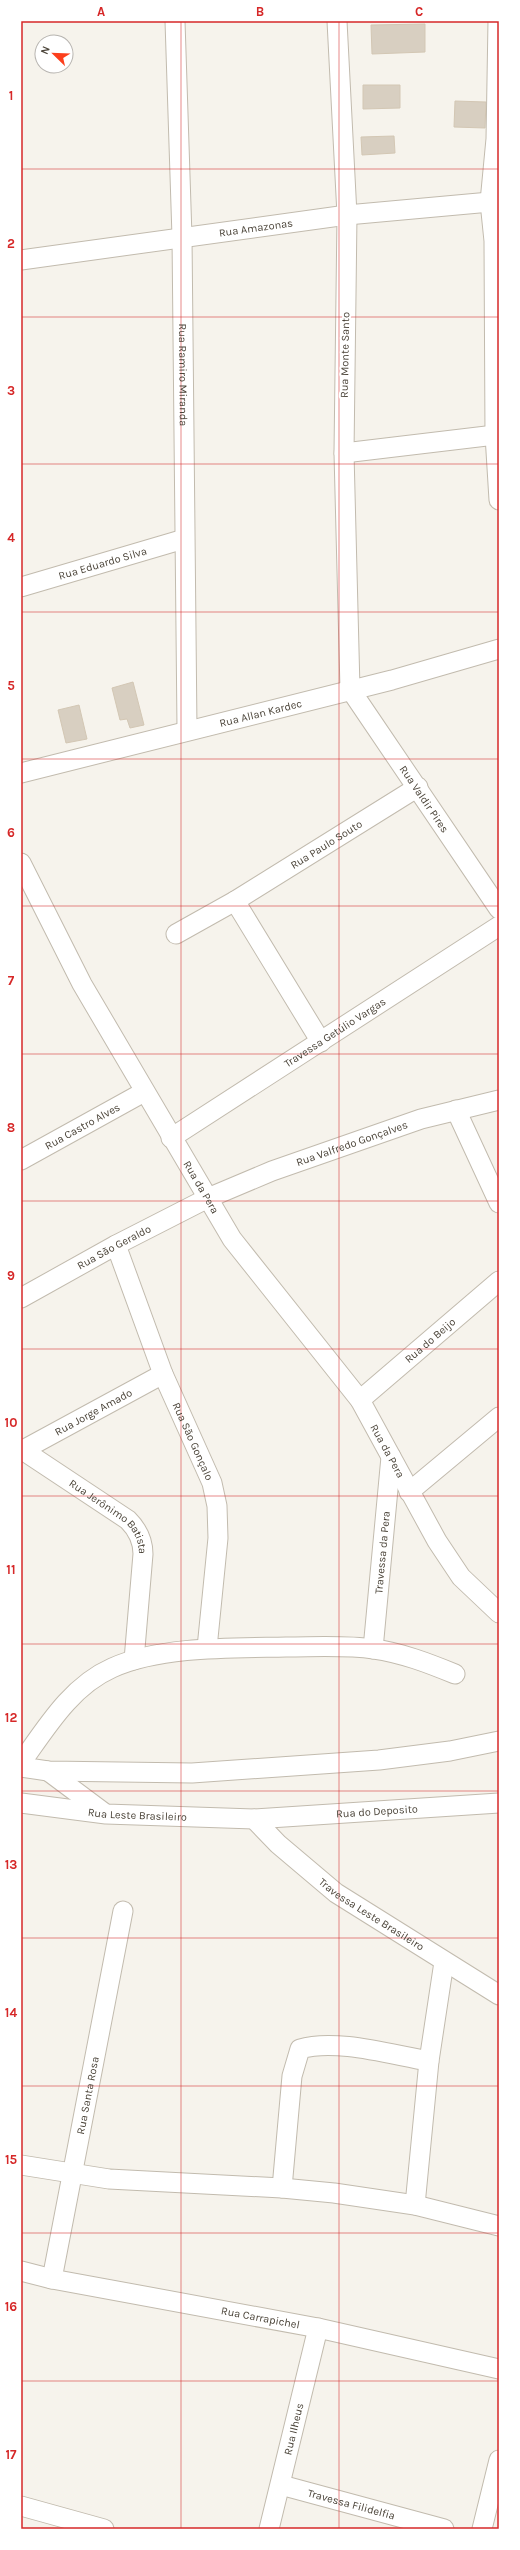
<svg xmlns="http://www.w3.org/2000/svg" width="520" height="2550" viewBox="0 0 520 2550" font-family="Karla,sans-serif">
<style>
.building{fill:#d8cfc1;stroke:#d3c7b4}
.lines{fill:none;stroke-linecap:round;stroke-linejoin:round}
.street-casing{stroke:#c2bbae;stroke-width:21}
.street{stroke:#fff;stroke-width:19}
.grid{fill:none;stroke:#d62828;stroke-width:1;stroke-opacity:0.55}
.labels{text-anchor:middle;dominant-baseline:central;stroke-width:4;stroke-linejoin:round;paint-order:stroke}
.street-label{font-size:11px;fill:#4b4439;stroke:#fff}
.neatline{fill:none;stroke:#d62828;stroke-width:1.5}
.grid-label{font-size:13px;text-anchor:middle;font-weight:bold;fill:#d62828}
</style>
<rect width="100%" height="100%" fill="#f6f3ec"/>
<!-- building -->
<g class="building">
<path d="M425 24V52L372 54 371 25Z"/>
<path d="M363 85H400V108L363 109Z"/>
<path d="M455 101 486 102 485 128 454 127Z"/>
<path d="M394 136 395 153 362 155 361 137Z"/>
<path d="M133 682 144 725 130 728 127 719 120 720 112 688Z"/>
<path d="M79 705 87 739 66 743 58 710Z"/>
</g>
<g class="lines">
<defs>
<g id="street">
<path id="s1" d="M175 21 182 237 187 729"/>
<path id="s2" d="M337 21 347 215 344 453 350 689 499 909"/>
<path d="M498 21 496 139 490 202 494 241 495 435 499 500"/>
<path id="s3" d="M21 260 347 215 490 202"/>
<path d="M344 453 495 435"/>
<path id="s4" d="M21 587 184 539"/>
<path id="s5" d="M21 773 392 680 499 649"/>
<path id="s6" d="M21 863 82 984 232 1239 360 1400 437 1541 461 1577 499 1613"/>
<path d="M235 901 321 1042"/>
<path id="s7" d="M176 934 235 901 418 787"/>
<path d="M456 1110 499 1203"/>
<path id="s8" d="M171 1138 499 926"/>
<path id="s9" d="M21 1160 144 1092"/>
<path id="s10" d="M116 1245 163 1374 212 1483 217 1506 218 1538 207 1648"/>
<path id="s11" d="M21 1298 116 1245 208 1198 272 1171 421 1119 499 1100"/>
<path id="s12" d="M360 1400 499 1281"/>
<path id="s13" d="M21 1449 128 1520C138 1530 143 1540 143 1554L134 1660"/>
<path id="s14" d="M23 1450 163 1374"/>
<path d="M409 1492 499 1417"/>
<path id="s15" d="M373 1649 391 1457"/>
<path d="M21 1763C46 1728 71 1686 112 1668 160 1646 233 1648 286 1647 315 1647 345 1645 374 1649 402 1653 428 1663 455 1674"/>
<path d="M21 1767 48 1771 192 1773 379 1760 450 1751 499 1741"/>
<path d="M48 1771 103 1812"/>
<path id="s16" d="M21 1803 106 1814 254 1819 499 1803"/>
<path id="s17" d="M254 1819 278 1844 336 1893 499 1995"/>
<path d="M21 2165 109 2179 282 2188 334 2193 415 2205 499 2226"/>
<path d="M282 2188 292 2076 300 2049C336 2038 392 2055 429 2061"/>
<path d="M415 2205 429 2061 444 1962"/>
<path id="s18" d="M21 2271 52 2279 318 2328 499 2369"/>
<path id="s19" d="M52 2279 123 1911"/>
<path id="s20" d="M281 2485 444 2529"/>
<path d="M21 2506 104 2529"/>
<path id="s21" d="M269 2529 318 2328"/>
<path d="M482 2529 499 2460"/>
</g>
</defs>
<!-- street casing -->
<use href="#street" class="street-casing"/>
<!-- street -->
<use href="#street" class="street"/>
</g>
<!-- grid -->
<path class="grid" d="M181 21V2529M339 21V2529M21 169H499M21 317H499M21 464H499M21 612H499M21 759H499M21 906H499M21 1054H499M21 1201H499M21 1349H499M21 1496H499M21 1644H499M21 1791H499M21 1938H499M21 2086H499M21 2233H499M21 2381H499"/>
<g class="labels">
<!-- street labels -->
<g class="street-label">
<text stroke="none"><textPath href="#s3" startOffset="237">Rua Amazonas</textPath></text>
<text transform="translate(345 355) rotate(-89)">Rua Monte Santo</text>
<text stroke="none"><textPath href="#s1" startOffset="354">Rua Ramiro Miranda</textPath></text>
<text stroke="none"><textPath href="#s4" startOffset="85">Rua Eduardo Silva</textPath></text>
<text stroke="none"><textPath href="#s5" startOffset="247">Rua Allan Kardec</textPath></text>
<text stroke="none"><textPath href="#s2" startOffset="801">Rua Valdir Pires</textPath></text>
<text stroke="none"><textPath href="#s7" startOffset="175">Rua Paulo Souto</textPath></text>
<text stroke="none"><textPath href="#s8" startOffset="195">Travessa Getúlio Vargas</textPath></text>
<text stroke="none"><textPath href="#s9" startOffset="70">Rua Castro Alves</textPath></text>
<text stroke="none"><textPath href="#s11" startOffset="366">Rua Valfredo Gonçalves</textPath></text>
<text stroke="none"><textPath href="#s6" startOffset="371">Rua da Pera</textPath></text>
<text stroke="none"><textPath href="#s11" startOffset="106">Rua São Geraldo</textPath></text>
<text stroke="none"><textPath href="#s12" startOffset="92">Rua do Beijo</textPath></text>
<text stroke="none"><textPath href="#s14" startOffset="80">Rua Jorge Amado</textPath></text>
<text stroke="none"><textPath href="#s10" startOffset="211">Rua São Gonçalo</textPath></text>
<text stroke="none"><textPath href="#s6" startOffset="695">Rua da Pera</textPath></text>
<text stroke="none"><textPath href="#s13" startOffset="113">Rua Jerônimo Batista</textPath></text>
<text stroke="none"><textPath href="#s15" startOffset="97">Travessa da Pera</textPath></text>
<text stroke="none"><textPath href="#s16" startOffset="357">Rua do Deposito</textPath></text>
<text stroke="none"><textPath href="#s16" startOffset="117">Rua Leste Brasileiro</textPath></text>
<text stroke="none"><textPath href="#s17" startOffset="152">Travessa Leste Brasileiro</textPath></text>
<text stroke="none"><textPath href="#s19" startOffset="187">Rua Santa Rosa</textPath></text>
<text stroke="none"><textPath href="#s18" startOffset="244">Rua Carrapichel</textPath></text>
<text stroke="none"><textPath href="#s21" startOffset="103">Rua Ilheus</textPath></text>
<text stroke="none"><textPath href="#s20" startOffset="73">Travessa Filidelfia</textPath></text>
</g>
</g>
<!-- border -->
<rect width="520" height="2550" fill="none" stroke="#ffffff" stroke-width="44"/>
<!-- north arrow -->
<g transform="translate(54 54) rotate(293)"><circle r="19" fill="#ffffff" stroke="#b7b4b0"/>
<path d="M0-3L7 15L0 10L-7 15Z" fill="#fc3f1d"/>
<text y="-6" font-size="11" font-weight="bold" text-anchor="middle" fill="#4b4439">N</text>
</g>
<rect x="22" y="22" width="476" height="2506" class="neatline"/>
<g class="grid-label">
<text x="101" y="16">A</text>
<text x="260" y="16">B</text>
<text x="419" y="16">C</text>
<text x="11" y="100">1</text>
<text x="11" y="248">2</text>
<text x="11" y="395">3</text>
<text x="11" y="542">4</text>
<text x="11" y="690">5</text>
<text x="11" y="837">6</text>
<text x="11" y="985">7</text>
<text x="11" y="1132">8</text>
<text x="11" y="1280">9</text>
<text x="11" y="1427">10</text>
<text x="11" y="1574">11</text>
<text x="11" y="1722">12</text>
<text x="11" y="1869">13</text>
<text x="11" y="2017">14</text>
<text x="11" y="2164">15</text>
<text x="11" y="2311">16</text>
<text x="11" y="2459">17</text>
</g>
</svg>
